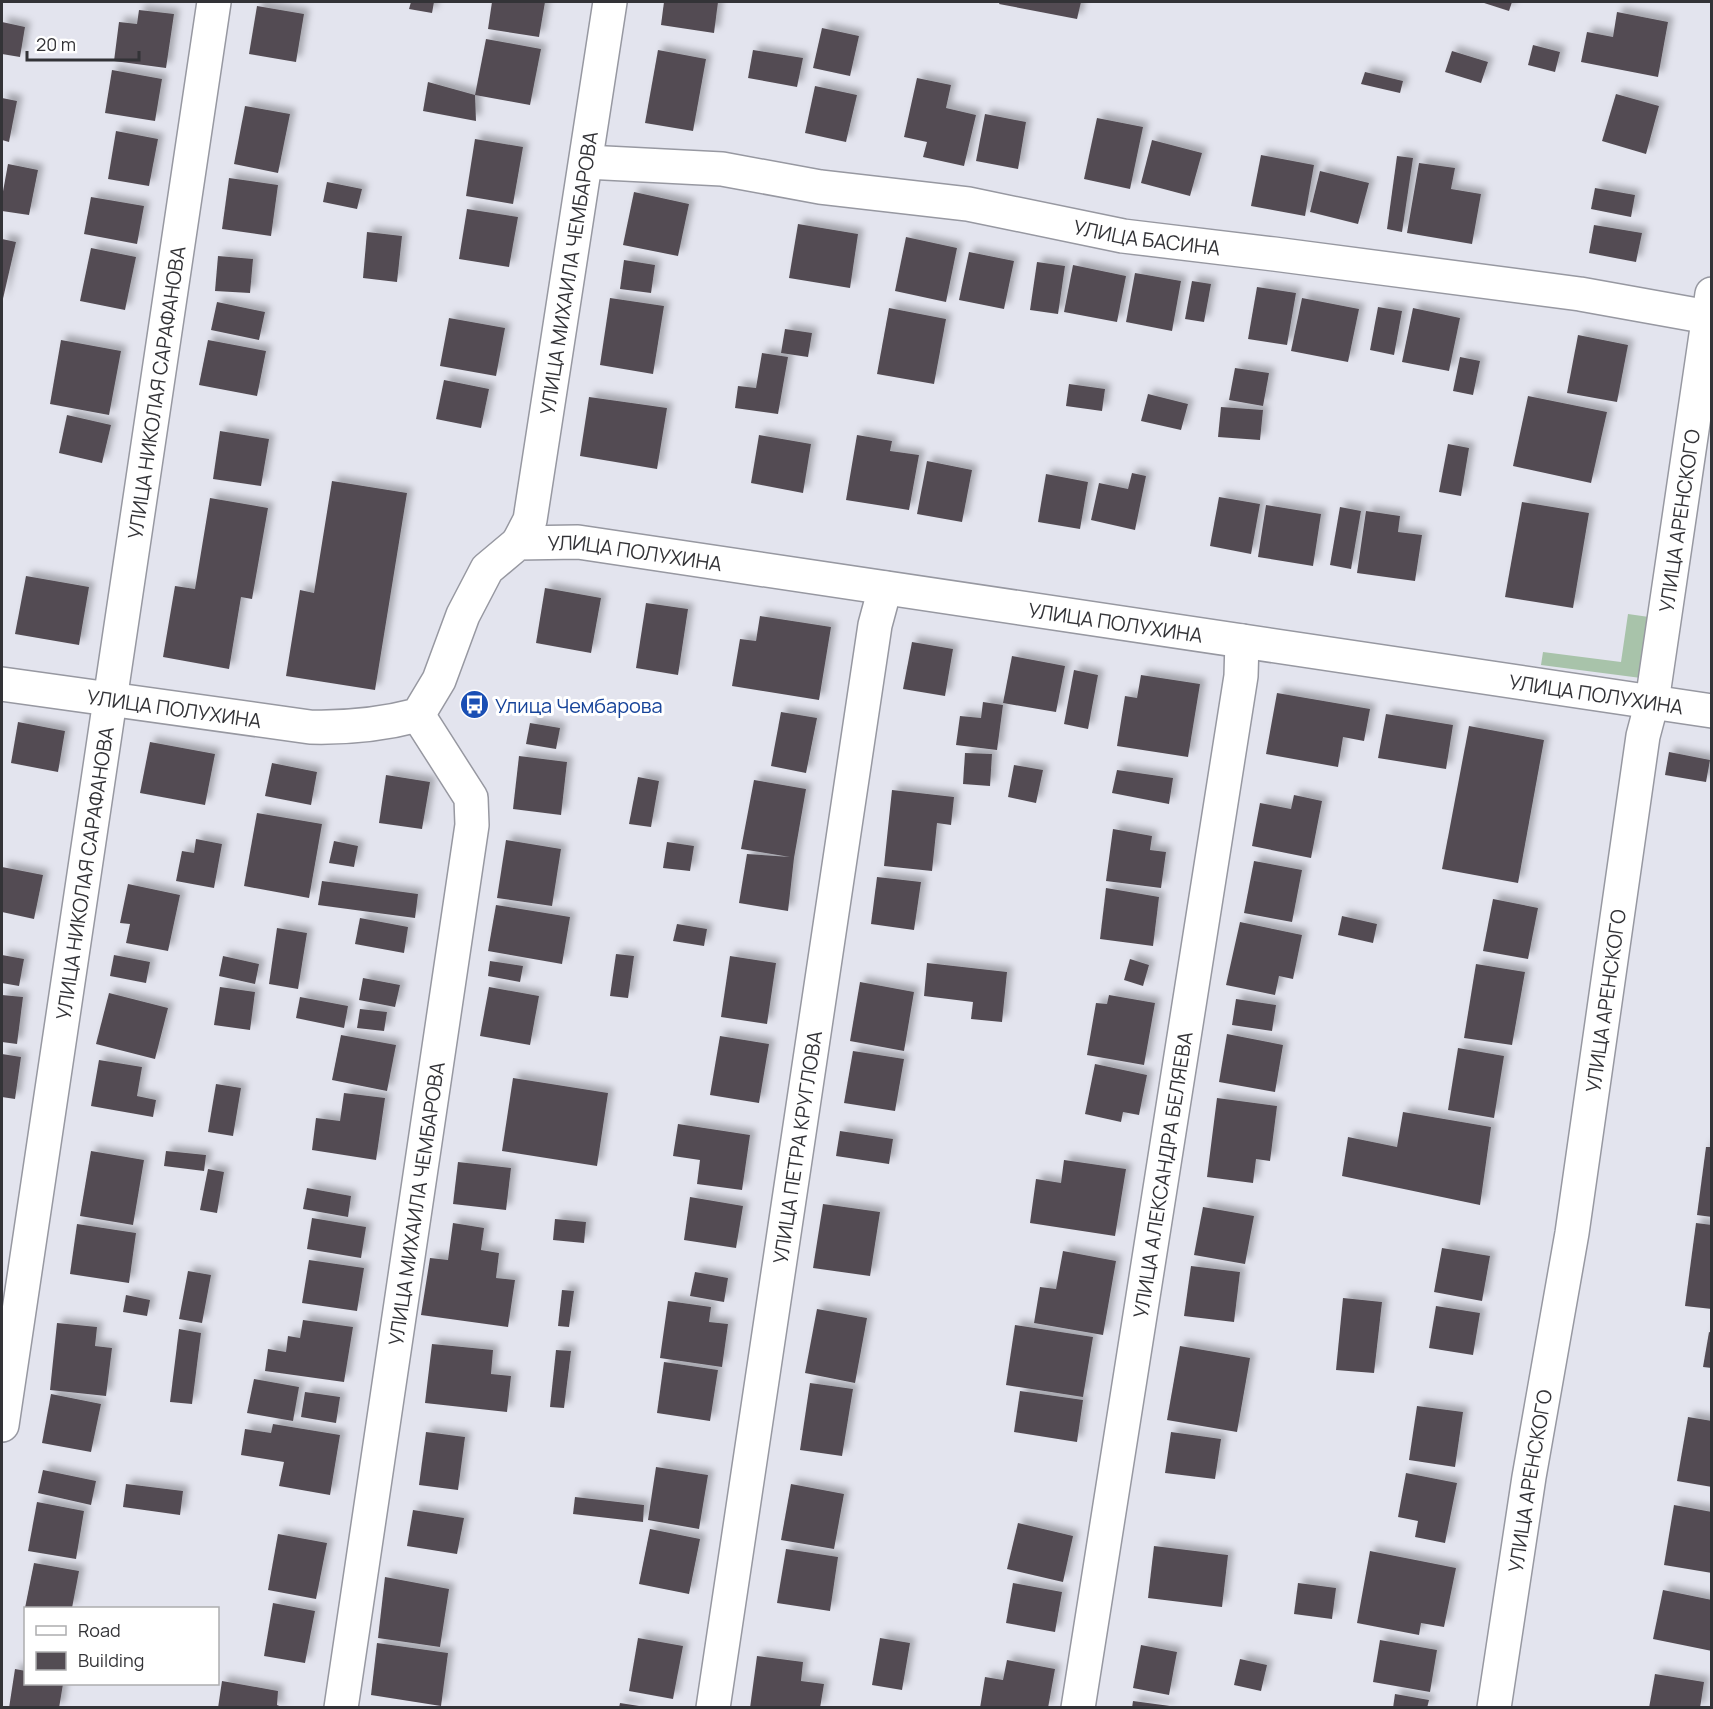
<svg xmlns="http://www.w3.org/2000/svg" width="1713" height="1709" viewBox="0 0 1713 1709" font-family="Manrope,sans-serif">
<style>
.green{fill:#a8c3aa}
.building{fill:#534c53;filter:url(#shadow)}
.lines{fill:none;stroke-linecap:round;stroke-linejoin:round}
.minor-casing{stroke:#9798a1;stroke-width:36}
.major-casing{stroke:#9798a1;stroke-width:36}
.minor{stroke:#fff;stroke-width:33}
.major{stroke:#fff;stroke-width:33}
.labels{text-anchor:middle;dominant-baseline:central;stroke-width:6;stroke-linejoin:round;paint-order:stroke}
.street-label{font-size:20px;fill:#333337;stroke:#fff}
.transit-label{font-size:20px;fill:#164399;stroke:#fff;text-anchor:start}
</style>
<defs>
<filter id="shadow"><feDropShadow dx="5.5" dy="-5.5" stdDeviation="3" flood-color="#0004"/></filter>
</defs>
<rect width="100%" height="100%" fill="#e3e4ee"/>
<!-- green -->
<path class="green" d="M1628 614 1649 617 1641 678 1541 665 1543 652 1621 662Z"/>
<!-- building -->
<g class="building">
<path d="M411 2H434L432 13 409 9Z"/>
<path d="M492 2H545L539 37 488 29Z"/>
<path d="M664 2H718L714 33 661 25Z"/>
<path d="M1000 2H1081L1077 19 999 4Z"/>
<path d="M1481 2H1512L1509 11Z"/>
<path d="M257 6 304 14 296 62 249 54Z"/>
<path d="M139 10 174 14 166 68 114 61 119 22 137 24Z"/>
<path d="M1617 12 1668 22 1658 77 1581 62 1587 32 1613 37Z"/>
<path d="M2 22 25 27 20 57 2 54Z"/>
<path d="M822 28 859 36 850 76 813 68Z"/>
<path d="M486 39 541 49 530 105 475 95Z"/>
<path d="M1533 45 1560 52 1555 72 1528 65Z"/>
<path d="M658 50 706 59 693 131 645 123Z"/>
<path d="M753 50 803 58 797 87 748 78Z"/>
<path d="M1452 51 1488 62 1481 83 1445 72Z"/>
<path d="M112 70 162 79 155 121 105 113Z"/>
<path d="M1365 72 1403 81 1400 93 1361 84Z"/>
<path d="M917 78 951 85 946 108 976 115 964 166 923 157 927 142 904 137Z"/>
<path d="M428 82 475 95 476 121 423 111Z"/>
<path d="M815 86 857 95 846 142 805 133Z"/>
<path d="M1616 94 1659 106 1646 154 1602 141Z"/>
<path d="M2 98 17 101 9 142 2 140Z"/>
<path d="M245 106 290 114 278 173 234 164Z"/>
<path d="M985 114 1026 122 1018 169 976 161Z"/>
<path d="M1097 118 1143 127 1130 189 1084 179Z"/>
<path d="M116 131 158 139 149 186 108 179Z"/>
<path d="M475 139 523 147 513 204 466 196Z"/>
<path d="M1152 140 1202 153 1190 196 1141 183Z"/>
<path d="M1261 155 1314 165 1305 216 1251 206Z"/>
<path d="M1397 156 1413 158 1402 232 1387 229Z"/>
<path d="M1419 163 1455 168 1451 189 1481 194 1472 244 1407 233Z"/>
<path d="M8 164 38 170 29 215 2 211V197Z"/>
<path d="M1320 171 1369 183 1358 224 1310 212Z"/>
<path d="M229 178 278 185 271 236 222 229Z"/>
<path d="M327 182 362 189 357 209 323 202Z"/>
<path d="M1595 188 1635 195 1631 217 1591 209Z"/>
<path d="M634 192 689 204 678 256 623 245Z"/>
<path d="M91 197 144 206 137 244 84 234Z"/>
<path d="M467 209 518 217 509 267 459 259Z"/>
<path d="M798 224 858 234 850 288 789 278Z"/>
<path d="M1594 225 1642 233 1636 262 1589 253Z"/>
<path d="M367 232 402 236 397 282 363 278Z"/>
<path d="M906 237 957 248 946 302 895 291Z"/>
<path d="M2 239 16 242 2 303Z"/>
<path d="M91 248 136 257 125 310 80 301Z"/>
<path d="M969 252 1014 261 1004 309 959 300Z"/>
<path d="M218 256 253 259 250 293 215 291Z"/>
<path d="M624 260 655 265 651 293 620 289Z"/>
<path d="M1037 262 1065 266 1058 314 1030 310Z"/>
<path d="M1073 265 1126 276 1117 322 1064 312Z"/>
<path d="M1135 273 1181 281 1172 331 1126 322Z"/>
<path d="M1192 281 1211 284 1204 322 1185 319Z"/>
<path d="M1257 287 1296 293 1287 345 1248 339Z"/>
<path d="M610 298 664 306 653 374 600 365Z"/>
<path d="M1302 298 1359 309 1348 362 1291 351Z"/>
<path d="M217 302 265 312 259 340 211 330Z"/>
<path d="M1378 307 1402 311 1394 355 1370 350Z"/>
<path d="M889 308 946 319 934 384 877 374Z"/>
<path d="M1413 308 1460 318 1449 371 1402 362Z"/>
<path d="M449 318 505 328 496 376 440 366Z"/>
<path d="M785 329 812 333 808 357 781 353Z"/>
<path d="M1578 335 1628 345 1617 402 1567 393Z"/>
<path d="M61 340 121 351 109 415 50 404Z"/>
<path d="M208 340 266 351 257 396 199 385Z"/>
<path d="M762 353 788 357 778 414 735 408 738 386 756 388Z"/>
<path d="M1460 357 1480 361 1473 395 1453 391Z"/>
<path d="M1235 368 1269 373 1263 406 1229 400Z"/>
<path d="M444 380 489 389 481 428 436 419Z"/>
<path d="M1069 384 1105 389 1102 411 1066 406Z"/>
<path d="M1148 394 1188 404 1181 430 1141 421Z"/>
<path d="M1528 396 1607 412 1591 483 1513 466Z"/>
<path d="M589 397 667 408 657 469 580 456Z"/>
<path d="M1221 407 1263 410 1260 440 1218 437Z"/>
<path d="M67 415 111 425 102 463 59 453Z"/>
<path d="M220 431 269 439 261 486 213 479Z"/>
<path d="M759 435 811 444 803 493 751 483Z"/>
<path d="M857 435 892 441 890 451 919 455 909 510 846 500Z"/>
<path d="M1448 444 1469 448 1461 496 1439 492Z"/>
<path d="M927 461 972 470 962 522 917 514Z"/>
<path d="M1132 473 1146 476 1135 530 1091 520 1099 483 1128 489Z"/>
<path d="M1046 474 1088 482 1080 529 1038 522Z"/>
<path d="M332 481 407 493 375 690 286 676 300 590 314 593Z"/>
<path d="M1219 497 1260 504 1251 554 1210 546Z"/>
<path d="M210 498 268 508 252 599 241 597 229 669 163 657 175 586 195 589Z"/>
<path d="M1522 502 1589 513 1573 608 1505 597Z"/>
<path d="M1266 505 1321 514 1313 566 1258 557Z"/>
<path d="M1340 507 1361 511 1351 569 1330 565Z"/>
<path d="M1366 511 1400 516 1398 532 1422 535 1415 581 1357 573Z"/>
<path d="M26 576 89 587 79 645 15 634Z"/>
<path d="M545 588 601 598 591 653 536 643Z"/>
<path d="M646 603 688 609 678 675 636 668Z"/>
<path d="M760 616 831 627 819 700 732 686 740 639 756 641Z"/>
<path d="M912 642 953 649 945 696 903 689Z"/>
<path d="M1012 656 1065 666 1056 712 1003 703Z"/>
<path d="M1074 670 1098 675 1088 729 1064 724Z"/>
<path d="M1141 675 1200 684 1188 757 1117 746 1125 696 1137 698Z"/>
<path d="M1277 693 1370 709 1364 741 1343 737 1338 767 1266 754Z"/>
<path d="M983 702 1003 705 997 750 956 745 960 716 981 718Z"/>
<path d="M781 712 817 718 806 773 771 766Z"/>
<path d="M1386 714 1453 725 1446 769 1378 758Z"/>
<path d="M18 722 65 731 58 772 11 763Z"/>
<path d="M530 723 560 728 556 749 526 744Z"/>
<path d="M1469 726 1544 740 1518 883 1442 869Z"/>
<path d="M150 742 215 754 205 805 140 793Z"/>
<path d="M1669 752 1710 760 1706 782 1665 775Z"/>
<path d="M965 753 992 754 990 786 963 784Z"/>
<path d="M519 756 567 762 561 815 513 809Z"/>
<path d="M272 763 317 772 311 805 265 796Z"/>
<path d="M1014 765 1043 770 1036 803 1008 797Z"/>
<path d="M1117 770 1173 778 1169 804 1112 793Z"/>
<path d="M386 775 430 782 422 829 379 823Z"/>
<path d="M638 777 659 781 651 827 629 824Z"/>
<path d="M754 780 806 789 794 858 788 911 739 903 747 854 790 857 741 849Z"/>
<path d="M892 790 954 797 951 825 937 823 932 871 884 866Z"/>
<path d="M1294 795 1322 801 1311 858 1252 846 1260 803 1291 809Z"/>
<path d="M257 813 322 824 309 898 244 886Z"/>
<path d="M1113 829 1152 836 1150 850 1166 852 1161 888 1106 881Z"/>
<path d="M196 839 222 844 214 888 176 881 182 851 194 853Z"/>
<path d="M506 840 561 849 552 906 497 898Z"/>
<path d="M334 841 358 846 354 867 329 863Z"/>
<path d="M667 842 694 846 690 871 663 868Z"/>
<path d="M1254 861 1302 870 1292 922 1244 913Z"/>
<path d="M2 867 43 875 34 919 2 912Z"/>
<path d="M877 877 921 882 914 930 871 924Z"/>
<path d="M322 881 418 894 415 918 318 905Z"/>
<path d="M128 884 180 895 168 951 126 943 130 924 120 923Z"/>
<path d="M1106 888 1159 897 1153 946 1100 939Z"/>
<path d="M1493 899 1538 908 1528 959 1483 951Z"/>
<path d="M496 905 570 917 562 964 488 951Z"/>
<path d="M1342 916 1377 924 1373 943 1338 935Z"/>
<path d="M360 918 408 927 404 953 355 944Z"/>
<path d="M1240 922 1302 935 1293 979 1279 976 1275 995 1226 985Z"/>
<path d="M677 924 707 929 704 946 673 941Z"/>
<path d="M277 928 307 933 298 989 269 984Z"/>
<path d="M616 954 634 956 628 998 610 996Z"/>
<path d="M2 955 24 959 19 986 2 983Z"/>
<path d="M114 955 150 962 146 983 110 976Z"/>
<path d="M223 956 259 964 255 984 219 976Z"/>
<path d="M730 956 776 963 767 1024 721 1017Z"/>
<path d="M1130 959 1149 965 1143 986 1124 980Z"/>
<path d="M490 961 523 966 520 982 488 976Z"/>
<path d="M927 963 1007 972 1002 1022 971 1019 973 1002 924 996Z"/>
<path d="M1476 964 1525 972 1512 1045 1464 1038Z"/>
<path d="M363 978 400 985 395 1007 359 1000Z"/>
<path d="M860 982 914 992 904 1051 850 1041Z"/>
<path d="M220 987 255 992 250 1030 214 1025Z"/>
<path d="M489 987 539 996 530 1045 480 1036Z"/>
<path d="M109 993 168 1008 155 1059 96 1044Z"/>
<path d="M2 995 23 997 17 1044 2 1042Z"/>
<path d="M1109 995 1155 1003 1144 1065 1087 1055 1096 1003 1107 1004Z"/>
<path d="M300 997 348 1006 344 1028 296 1018Z"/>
<path d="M1236 999 1276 1005 1272 1031 1232 1025Z"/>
<path d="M360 1009 387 1012 384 1031 357 1028Z"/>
<path d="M1227 1034 1283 1045 1275 1092 1219 1082Z"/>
<path d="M341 1035 396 1045 387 1091 332 1080Z"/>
<path d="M720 1036 769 1044 759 1103 710 1095Z"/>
<path d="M1458 1048 1504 1056 1494 1118 1448 1110Z"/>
<path d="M853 1051 904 1059 895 1111 844 1103Z"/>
<path d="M2 1054 21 1057 15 1099 2 1097Z"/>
<path d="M99 1060 142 1067 137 1096 156 1100 153 1117 91 1106Z"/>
<path d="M1095 1064 1147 1075 1139 1115 1123 1112 1121 1122 1085 1114Z"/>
<path d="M513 1078 608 1093 597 1166 502 1151Z"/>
<path d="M216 1084 241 1088 233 1136 208 1132Z"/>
<path d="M344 1093 385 1098 376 1160 312 1150 316 1118 340 1121Z"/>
<path d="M1217 1098 1277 1106 1270 1161 1256 1159 1253 1183 1207 1177Z"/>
<path d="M1403 1112 1491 1127 1480 1205 1342 1176 1348 1137 1397 1147Z"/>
<path d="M678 1124 750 1135 742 1190 697 1184 700 1160 673 1156Z"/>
<path d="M840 1131 893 1139 889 1164 836 1156Z"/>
<path d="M1706 1147H1712V1217L1697 1215Z"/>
<path d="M91 1151 144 1160 133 1225 80 1216Z"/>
<path d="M166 1151 206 1155 204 1171 164 1166Z"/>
<path d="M1064 1160 1126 1169 1115 1236 1030 1223 1036 1179 1061 1183Z"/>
<path d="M458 1162 511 1168 506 1210 453 1204Z"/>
<path d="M208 1169 224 1172 217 1213 200 1210Z"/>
<path d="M307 1188 351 1196 348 1217 303 1209Z"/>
<path d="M690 1197 743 1206 736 1248 684 1240Z"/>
<path d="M823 1204 880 1212 870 1276 813 1268Z"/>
<path d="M1203 1207 1254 1216 1245 1264 1194 1255Z"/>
<path d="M312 1218 366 1227 361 1258 307 1249Z"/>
<path d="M555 1219 586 1222 584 1243 553 1240Z"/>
<path d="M453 1223 484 1228 481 1250 499 1253 496 1278 515 1280 508 1327 421 1315 430 1258 448 1260Z"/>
<path d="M1696 1223 1712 1225V1309L1685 1306Z"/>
<path d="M77 1224 136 1233 129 1283 70 1274Z"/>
<path d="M1442 1248 1490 1256 1482 1301 1434 1292Z"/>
<path d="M1063 1251 1116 1261 1103 1335 1034 1323 1040 1287 1056 1289Z"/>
<path d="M309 1260 364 1268 357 1311 302 1303Z"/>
<path d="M1191 1266 1240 1272 1234 1322 1184 1316Z"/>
<path d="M188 1271 211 1275 202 1323 179 1319Z"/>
<path d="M695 1272 728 1278 724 1302 690 1296Z"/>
<path d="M562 1290 574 1291 569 1327 558 1326Z"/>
<path d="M126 1295 150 1300 147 1316 123 1312Z"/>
<path d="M1343 1298 1382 1302 1374 1373 1336 1370Z"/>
<path d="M668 1301 711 1307 709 1322 728 1324 722 1367 660 1358Z"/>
<path d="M1436 1306 1480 1313 1473 1355 1429 1348Z"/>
<path d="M817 1309 867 1318 855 1383 805 1373Z"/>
<path d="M303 1320 353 1327 344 1382 265 1371 268 1349 286 1352 288 1336 300 1338Z"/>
<path d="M57 1323 97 1327 95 1346 112 1348 106 1396 50 1390Z"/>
<path d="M1015 1325 1093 1337 1083 1397 1006 1385Z"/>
<path d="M179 1329 201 1333 192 1404 170 1402Z"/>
<path d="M1709 1332 1712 1333V1368L1703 1367Z"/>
<path d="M432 1344 493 1350 491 1374 511 1376 507 1412 425 1403Z"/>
<path d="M1180 1346 1250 1358 1237 1432 1167 1420Z"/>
<path d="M556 1350 571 1351 564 1408 550 1407Z"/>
<path d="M664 1362 718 1370 710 1421 657 1413Z"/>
<path d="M254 1379 299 1387 293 1421 247 1413Z"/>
<path d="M810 1383 853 1389 842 1456 800 1450Z"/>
<path d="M1020 1391 1083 1400 1077 1442 1014 1432Z"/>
<path d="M305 1392 340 1397 336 1423 301 1417Z"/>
<path d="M51 1394 101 1404 91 1452 42 1443Z"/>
<path d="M1417 1406 1463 1412 1455 1467 1409 1460Z"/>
<path d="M1688 1417 1712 1421V1487L1677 1481Z"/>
<path d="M273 1424 340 1435 330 1495 279 1486 284 1462 241 1455 245 1429 271 1433Z"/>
<path d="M426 1432 465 1437 458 1490 419 1485Z"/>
<path d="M1171 1432 1221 1439 1215 1479 1165 1473Z"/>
<path d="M656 1467 708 1475 699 1529 648 1520Z"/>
<path d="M43 1470 96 1481 91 1505 38 1493Z"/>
<path d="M1406 1473 1457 1483 1445 1543 1415 1537 1418 1521 1398 1517Z"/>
<path d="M126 1484 183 1491 180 1515 123 1507Z"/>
<path d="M791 1484 844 1494 834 1549 781 1540Z"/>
<path d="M575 1497 644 1505 643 1522 573 1514Z"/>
<path d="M37 1502 84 1511 76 1559 28 1551Z"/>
<path d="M1674 1505 1712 1512V1573L1664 1565Z"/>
<path d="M413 1510 464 1518 457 1554 407 1546Z"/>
<path d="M1018 1523 1073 1536 1063 1582 1007 1569Z"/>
<path d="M650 1529 700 1539 689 1594 639 1584Z"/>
<path d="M278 1534 327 1543 316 1599 268 1590Z"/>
<path d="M1154 1546 1228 1555 1222 1607 1148 1598Z"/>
<path d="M786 1549 838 1557 830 1611 777 1603Z"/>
<path d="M1370 1551 1456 1568 1444 1627 1421 1623 1419 1635 1357 1623Z"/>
<path d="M34 1563 79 1571 72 1608H25Z"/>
<path d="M385 1577 449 1589 440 1647 378 1638Z"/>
<path d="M1013 1583 1062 1592 1055 1632 1006 1623Z"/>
<path d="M1298 1583 1336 1588 1332 1619 1294 1614Z"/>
<path d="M1663 1590 1712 1600V1651L1653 1639Z"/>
<path d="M273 1603 315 1611 305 1663 264 1656Z"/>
<path d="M638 1638 683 1646 673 1699 629 1691Z"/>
<path d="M880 1638 910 1643 902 1690 872 1685Z"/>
<path d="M1380 1640 1437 1650 1430 1692 1373 1682Z"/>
<path d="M377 1643 448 1653 441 1706 371 1695Z"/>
<path d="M1141 1645 1177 1652 1169 1695 1133 1688Z"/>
<path d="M757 1656 803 1662 801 1681 824 1684 820 1708H750Z"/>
<path d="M1240 1659 1267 1665 1261 1691 1234 1685Z"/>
<path d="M1007 1660 1055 1669 1048 1708H980L985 1677 1003 1680Z"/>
<path d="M15 1669 26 1671V1684H63L59 1708H9Z"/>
<path d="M1655 1674 1704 1682 1700 1708H1649Z"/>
<path d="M222 1681 278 1691 277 1705 284 1708H218Z"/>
<path d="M1395 1694 1429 1700 1427 1708H1393Z"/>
<path d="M1133 1701 1170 1706V1708H1132Z"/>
<path d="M620 1703 639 1706V1708H619Z"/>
</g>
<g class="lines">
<defs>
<g id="minor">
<path id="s1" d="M586 162 722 169 820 187 968 204 1123 236 1274 254 1580 294 1708 317"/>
<path id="s2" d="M518 543 530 520 610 2"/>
<path id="s3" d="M2 1425 214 2"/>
<path id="s4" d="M341 1708 472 825 471 798 418 715"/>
<path id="s5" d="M713 1708 875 625 885 588"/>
<path id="s6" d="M1078 1708 1241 676 1242 641"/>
<path id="s7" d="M1494 1708 1529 1477 1572 1233 1643 736 1652 702 1712 294"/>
</g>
<g id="major">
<path id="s8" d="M2 684 310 727C348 728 380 725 418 715L439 680 463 615 487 569 518 543 578 542 1712 711"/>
</g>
</defs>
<!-- minor casing -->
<use href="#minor" class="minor-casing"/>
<!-- major casing -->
<use href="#major" class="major-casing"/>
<!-- minor -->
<use href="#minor" class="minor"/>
<!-- major -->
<use href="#major" class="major"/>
</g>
<!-- icons -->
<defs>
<symbol id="bus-disc" viewBox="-11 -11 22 22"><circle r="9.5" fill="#1a4fb4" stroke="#fff"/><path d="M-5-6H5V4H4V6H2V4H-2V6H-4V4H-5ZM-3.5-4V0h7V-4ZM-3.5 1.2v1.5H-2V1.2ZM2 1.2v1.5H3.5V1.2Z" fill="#fff"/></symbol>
</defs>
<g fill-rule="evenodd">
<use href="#bus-disc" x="458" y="688" width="33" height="33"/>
</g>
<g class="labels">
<!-- street labels -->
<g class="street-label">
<text stroke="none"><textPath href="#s1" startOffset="567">УЛИЦА БАСИНА</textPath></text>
<text stroke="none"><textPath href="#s2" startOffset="276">УЛИЦА МИХАИЛА ЧЕМБАРОВА</textPath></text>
<text stroke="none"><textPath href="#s3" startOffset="1044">УЛИЦА НИКОЛАЯ САРАФАНОВА</textPath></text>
<text stroke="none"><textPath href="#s7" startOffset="1202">УЛИЦА АРЕНСКОГО</textPath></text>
<text stroke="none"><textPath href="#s8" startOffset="740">УЛИЦА ПОЛУХИНА</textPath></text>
<text stroke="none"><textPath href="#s8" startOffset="1226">УЛИЦА ПОЛУХИНА</textPath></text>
<text stroke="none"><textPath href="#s8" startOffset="1712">УЛИЦА ПОЛУХИНА</textPath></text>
<text stroke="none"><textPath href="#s8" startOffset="174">УЛИЦА ПОЛУХИНА</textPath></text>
<text stroke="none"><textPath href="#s3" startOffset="558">УЛИЦА НИКОЛАЯ САРАФАНОВА</textPath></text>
<text stroke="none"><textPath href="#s7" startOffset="716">УЛИЦА АРЕНСКОГО</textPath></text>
<text stroke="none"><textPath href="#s5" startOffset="567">УЛИЦА ПЕТРА КРУГЛОВА</textPath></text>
<text stroke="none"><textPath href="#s6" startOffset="540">УЛИЦА АЛЕКСАНДРА БЕЛЯЕВА</textPath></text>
<text stroke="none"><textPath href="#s4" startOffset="510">УЛИЦА МИХАИЛА ЧЕМБАРОВА</textPath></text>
<text stroke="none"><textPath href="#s7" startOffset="230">УЛИЦА АРЕНСКОГО</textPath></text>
</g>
<!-- transit labels -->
<g class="transit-label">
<text x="495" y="705">Улица Чембарова</text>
</g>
</g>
<!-- border -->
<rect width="1713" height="1709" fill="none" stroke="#333337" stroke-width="6"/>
<!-- legend -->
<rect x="24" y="1607" width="195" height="78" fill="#ffffff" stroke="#adadaf" stroke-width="1.5"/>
<rect x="36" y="1626" width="30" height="9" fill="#ffffff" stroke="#adadaf" stroke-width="1.5"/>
<text x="78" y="1637" font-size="18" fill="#333337">Road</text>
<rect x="36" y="1652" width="30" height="18" fill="#534c53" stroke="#adadaf" stroke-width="1.5"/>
<text x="78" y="1667" font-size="18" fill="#333337">Building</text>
<!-- scale -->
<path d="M27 51v9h112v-9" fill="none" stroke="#333337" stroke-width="3"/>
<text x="36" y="51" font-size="18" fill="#333337" stroke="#ffffff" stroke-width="4.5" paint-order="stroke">20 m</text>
</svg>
